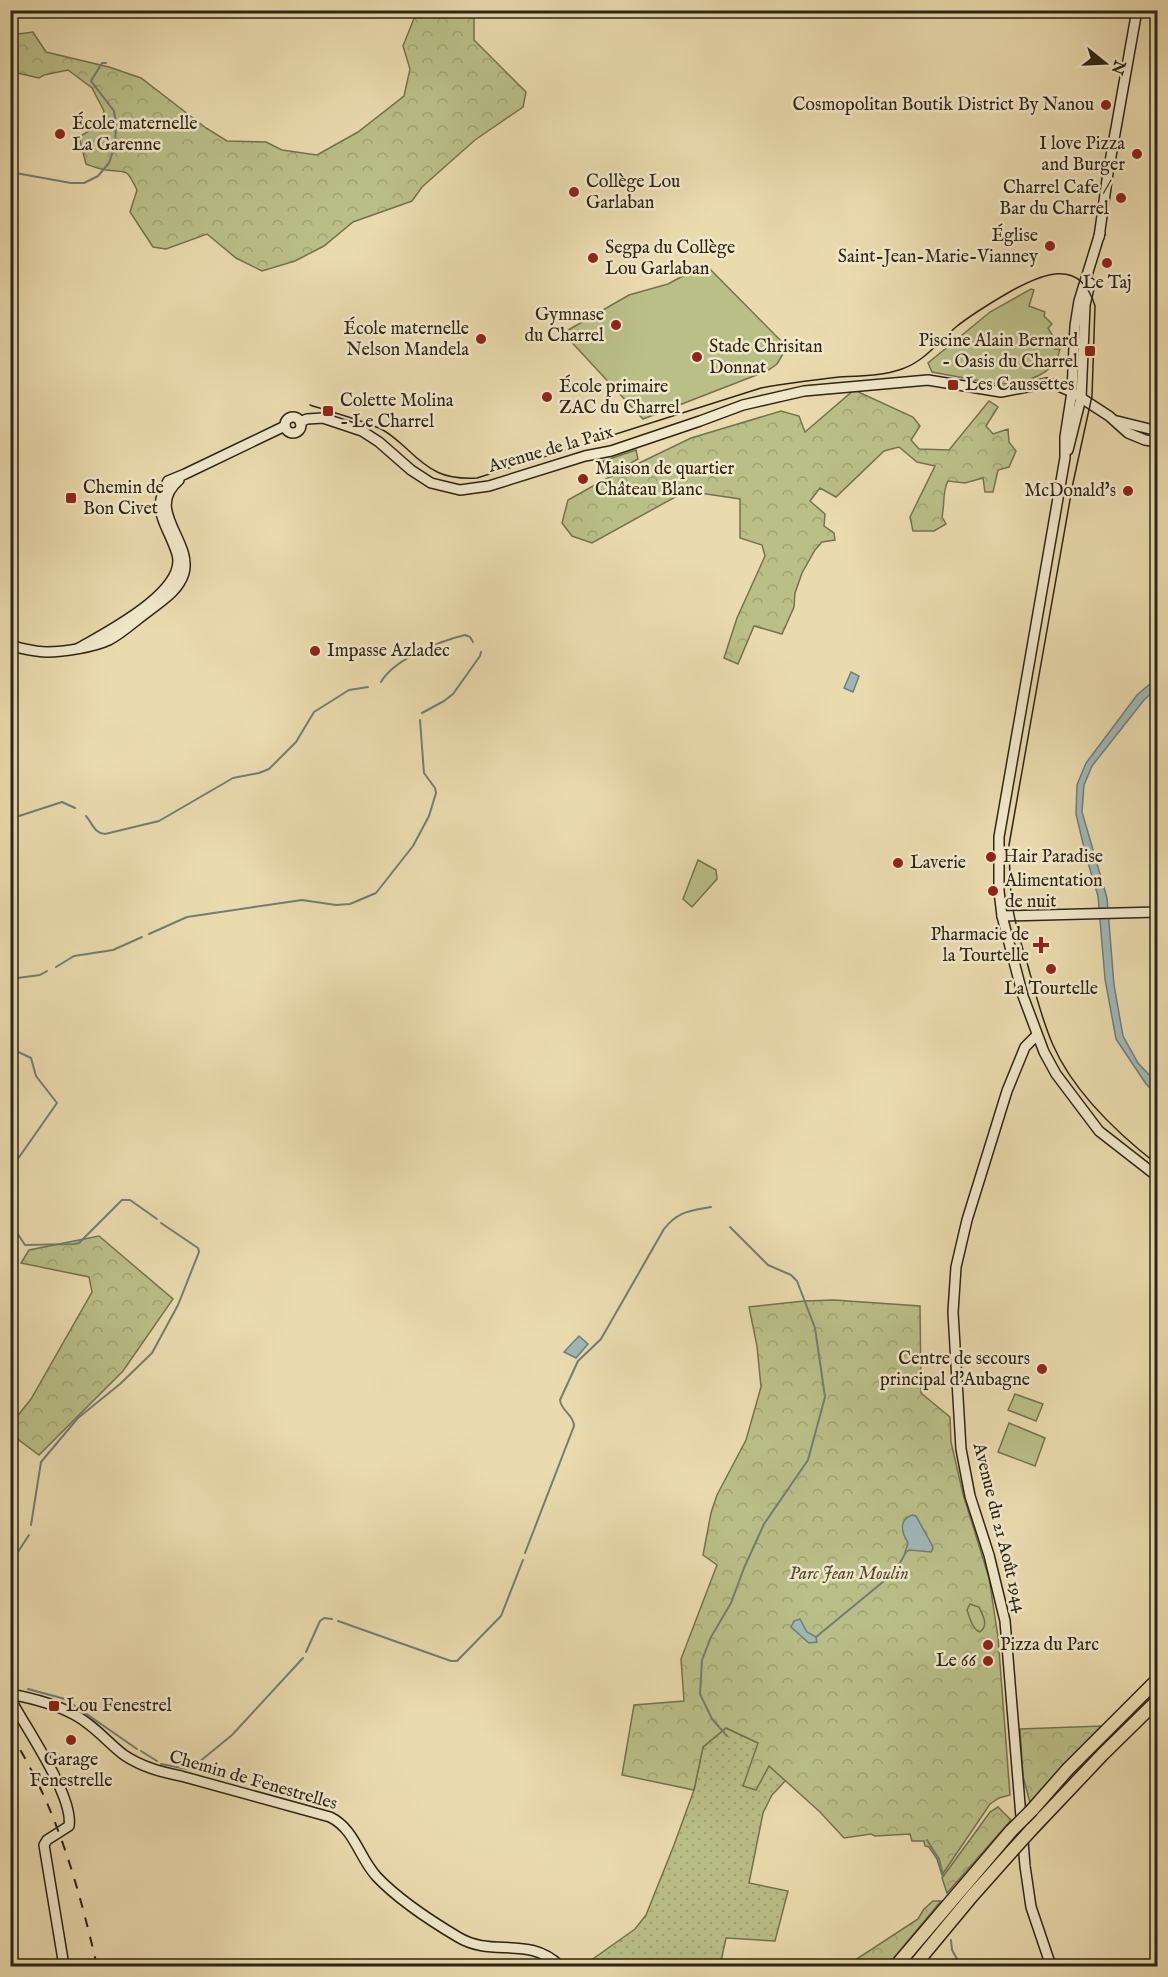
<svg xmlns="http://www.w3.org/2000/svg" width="1168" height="1977" viewBox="0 0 1168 1977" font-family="'IM FELL English',serif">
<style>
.grass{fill:url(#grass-dots);stroke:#747250;stroke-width:1.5}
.forest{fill:url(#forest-crowns);stroke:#747250;stroke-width:1.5}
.garden{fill:#babf88;stroke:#747250;stroke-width:1.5}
.water{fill:#9fb8b7;stroke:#717d78;stroke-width:1.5}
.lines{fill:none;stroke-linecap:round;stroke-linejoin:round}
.stream{stroke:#717d78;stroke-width:2}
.secondary-casing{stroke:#2d2419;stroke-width:12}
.highway-casing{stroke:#2d2419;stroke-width:15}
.secondary{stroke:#f1e8ca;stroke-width:9}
.highway{stroke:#eadbae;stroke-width:12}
.tram{stroke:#2d2419;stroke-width:1.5}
.rail{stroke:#2d2419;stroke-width:2;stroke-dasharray:10 10;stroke-linecap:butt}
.highway-bridge-casing{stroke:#2d2419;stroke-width:15;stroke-linecap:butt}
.highway-bridge{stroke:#eadbae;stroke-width:12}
.poi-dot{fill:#8f2418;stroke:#f1e8ca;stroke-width:2}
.labels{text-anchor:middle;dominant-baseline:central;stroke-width:5;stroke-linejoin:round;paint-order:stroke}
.poi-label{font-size:18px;fill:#2d2419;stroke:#f1e8ca;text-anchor:start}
.street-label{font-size:18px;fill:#2d2419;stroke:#f1e8ca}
.park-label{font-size:18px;font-style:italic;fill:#504b35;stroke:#f1e8ca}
</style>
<defs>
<pattern id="grass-dots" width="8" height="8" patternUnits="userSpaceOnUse" patternTransform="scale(1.5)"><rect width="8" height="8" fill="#babf88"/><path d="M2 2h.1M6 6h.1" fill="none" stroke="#a0a475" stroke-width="1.8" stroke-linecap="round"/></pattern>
<pattern id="forest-crowns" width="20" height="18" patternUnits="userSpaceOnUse" patternTransform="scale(1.5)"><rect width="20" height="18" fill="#babf88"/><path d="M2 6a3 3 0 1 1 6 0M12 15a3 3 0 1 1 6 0" fill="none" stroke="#a0a475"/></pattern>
</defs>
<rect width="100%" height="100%" fill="#eadbae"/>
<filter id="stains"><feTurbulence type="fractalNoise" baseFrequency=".00333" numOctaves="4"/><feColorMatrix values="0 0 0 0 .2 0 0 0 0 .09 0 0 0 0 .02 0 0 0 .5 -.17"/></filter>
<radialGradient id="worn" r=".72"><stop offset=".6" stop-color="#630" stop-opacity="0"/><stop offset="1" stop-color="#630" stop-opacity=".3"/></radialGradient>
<!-- grass -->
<path class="grass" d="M726 1728 758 1743 769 1766 786 1780 772 1795 763 1813 749 1883 788 1891 775 1941 726 1938 720 1966H583L635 1929 646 1915 674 1845 694 1790 703 1747Z"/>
<!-- forest -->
<g class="forest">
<path d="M417 11H474V40L526 92 523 107 475 140 422 187 412 201 353 222 324 246 295 261 262 271 236 258 207 234 166 249 153 247 130 212 137 190C126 167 128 173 106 170 99 169 92 166 86 164L79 137 92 129 99 128 104 111 92 88 68 70 44 75 39 78 13 72 11 65V35L33 32 46 52 109 67 141 78 206 128 227 141 266 142 282 150 317 155 358 132 404 96 410 69 403 46Z"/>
<path d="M854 390 913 417 920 426 911 440 919 449 949 450 989 401 998 407 986 426 993 434 1008 429 1009 442 1016 451 1009 467 998 470 993 492H985L983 478 965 483 948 481C942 492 945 504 942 517L946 524 934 531H913L910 517 935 466 917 462 899 447 884 451 836 497 820 488 810 501 825 514 824 526 834 533 835 540 822 542 815 550 802 573 795 593 794 607 782 634 754 626 738 664 724 658 737 618 765 556 762 545 740 538V499L686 491 592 543 572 536 562 523 568 500 602 481 691 438 781 411 799 416 805 432Z"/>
<path d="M99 1236 173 1299 123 1371 39 1455 11 1434V1424L31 1399 92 1292 89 1277 21 1263 29 1250Z"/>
<path d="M834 1300 920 1306 921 1393 950 1417 951 1442 963 1494 989 1578 998 1637 1010 1795 999 1798 990 1804 942 1875 937 1859 929 1847 925 1846 924 1841H912L910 1834 875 1836 871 1834 844 1838 820 1812 769 1766 756 1790 743 1786 758 1743 726 1728 703 1747 694 1790 622 1775 634 1705 684 1701 681 1659 717 1565 703 1555 711 1513 717 1495 746 1440 761 1387 757 1346 749 1307 804 1301Z"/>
<path d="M1101 1726 1030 1803 1023 1776 1020 1729Z"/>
<path d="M998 1807 1011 1820 947 1893 942 1878 990 1812Z"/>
<path d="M933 1901H941L887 1966H846L918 1919 924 1909Z"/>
</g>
<!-- garden -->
<g class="garden">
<path d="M705 264 787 347 777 364 767 371 643 419 563 333 629 295 668 284Z"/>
<path d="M1031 289 1034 290 1029 306 1045 312 1044 316 1052 324 1048 328 1054 338 1055 349H1060C1058 354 1059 356 1056 361 1044 379 1017 384 997 384L932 372 928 363 990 312Z"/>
<path d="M636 450 638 459 607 476 603 461Z"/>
<path d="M698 860 716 870 717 879 692 907 683 899Z"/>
<path d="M1015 1394 1043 1404 1036 1421 1008 1410Z"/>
<path d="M1009 1423 1045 1438 1035 1466 998 1452Z"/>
<path d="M970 1604 979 1607C983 1616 989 1625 980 1632 972 1629 970 1618 967 1610Z"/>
</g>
<!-- water -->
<g class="water">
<path d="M851 672 859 676 853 692 844 688Z"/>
<path d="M1157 678V688L1144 700 1092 766 1084 785 1082 812 1107 898 1114 985 1123 1036 1138 1063 1157 1083V1095L1146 1084 1116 1039 1105 979 1098 896 1086 856 1076 814 1077 785 1086 763 1137 695Z"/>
<path d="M579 1336 588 1344 576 1358 564 1352Z"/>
<path d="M912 1515 916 1516 932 1545 933 1549 931 1552 910 1550 905 1552 908 1543C902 1533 898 1520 912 1515Z"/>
<path d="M800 1619 807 1632 816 1637 817 1642 809 1643 791 1627 794 1621Z"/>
</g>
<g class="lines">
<!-- stream -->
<g class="stream">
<path d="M10 172 71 183H84L98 176 109 163 115 145 116 125 114 111 91 81 102 63H106"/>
<path d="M381 682C394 659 440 641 465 635L470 637 473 642"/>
<path d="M422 713 444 701 453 694 480 656 481 652"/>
<path d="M86 816C93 824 94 833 105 834L159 821 233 778 259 773 269 769 296 742 314 712 349 690 368 687"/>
<path d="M10 817 19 816 62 802 75 808"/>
<path d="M149 934 187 917 302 900 336 905 350 904 376 893 413 846 429 816 436 793 435 788 424 773 420 720"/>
<path d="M56 967 74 956 113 950 142 937"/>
<path d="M10 979 40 975 47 971"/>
<path d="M10 1048 31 1058 36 1076 57 1103 15 1163"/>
<path d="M10 1179 14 1171"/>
<path d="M10 1222 25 1245 75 1244 79 1243 122 1200H130L157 1219"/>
<path d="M31 1525 41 1462 78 1418 120 1384 152 1353 178 1305 199 1252 198 1248 161 1223"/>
<path d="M525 1553 574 1426C574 1415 561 1411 560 1400L578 1361 601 1339 664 1229C678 1211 690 1211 711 1207"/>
<path d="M10 1564 29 1535"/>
<path d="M338 1621 451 1661H457L501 1616 523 1560"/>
<path d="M816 1637 895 1572 906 1552"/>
<path d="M306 1652 320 1621 324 1618 332 1619"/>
<path d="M28 1689 65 1699 137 1749"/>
<path d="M727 1736 712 1719 700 1694 702 1660 711 1637 731 1603 744 1568 764 1524 808 1460 825 1397 815 1328 797 1281 791 1275 768 1265 730 1227"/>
<path d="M141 1751 157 1761"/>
<path d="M161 1764 187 1769 193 1767 232 1735 303 1658"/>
<path d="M927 1840 939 1859 943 1875"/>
<path d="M951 1940 952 1950 961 1966"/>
</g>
<defs>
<g id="secondary">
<path d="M1100 233 1079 301 1075 326 1072 392 1065 437V458L999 837V891L1002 916 1023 996 1044 1052 1056 1074 1099 1131 1158 1177"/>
<path d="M1099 237 1108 173 1137 10"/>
<circle cx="293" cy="425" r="8"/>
<path d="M1117 421 1158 431"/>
<path d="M300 422 307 419 323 418 362 431 379 442 411 470 431 483 460 490 489 486 585 456 611 451 700 421 743 405 804 391 928 380 1001 392 1048 383 1056 385 1072 392 1109 416 1128 433 1145 440 1158 442"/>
<path d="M1068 450 1081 398 1085 305 1090 283"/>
<path d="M10 646C22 648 35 652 47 652 64 652 94 647 109 640 124 632 137 619 150 610 163 600 179 590 184 573 193 541 144 510 179 480"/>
<path d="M79 648C105 633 188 591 177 554 168 524 150 513 168 481L185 474 285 426"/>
<path d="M1002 916 1158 912"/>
<path d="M1036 1036 1025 1047 1007 1091 967 1220 956 1267 953 1312 961 1449 970 1496 989 1555 1005 1621 1025 1866 1031 1907 1051 1966"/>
<path d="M10 1694C31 1698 55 1704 73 1714 93 1724 107 1742 124 1755 142 1767 161 1772 181 1776L330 1817C355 1829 359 1858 377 1877 398 1899 431 1921 458 1937 492 1958 529 1935 560 1966"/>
<path d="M10 1698C25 1727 74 1796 69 1826L47 1840 44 1845 64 1966"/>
</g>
<g id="highway">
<path d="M1032 1810 1068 1769 1158 1679"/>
<path d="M1031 1830 1102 1755 1158 1700"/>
<path d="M896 1966 1011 1831"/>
<path d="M914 1966 972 1896 1012 1851"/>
</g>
</defs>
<!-- secondary casing -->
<use href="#secondary" class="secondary-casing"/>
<!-- highway casing -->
<use href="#highway" class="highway-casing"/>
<!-- secondary -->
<use href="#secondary" class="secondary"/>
<!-- highway -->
<use href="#highway" class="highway"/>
<!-- tram -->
<path class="tram" d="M310 405C334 413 359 419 381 429 391 434 399 442 407 449 430 471 444 480 477 478L761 388C787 383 813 380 839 377 859 376 883 376 902 369 925 361 939 341 956 327 972 314 989 304 1006 294 1039 275 1080 255 1095 306L1092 396 1073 483 1009 845C1010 866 1009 887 1013 909 1016 928 1022 947 1028 966 1035 992 1042 1020 1053 1045 1074 1093 1117 1133 1158 1165"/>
<!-- rail -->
<path class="rail" d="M10 1733C56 1805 78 1884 97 1966"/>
<defs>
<g id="highway-bridge">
<path d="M1011 1831 1032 1810"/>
<path d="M1012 1851 1031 1830"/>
</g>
</defs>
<!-- highway-bridge casing -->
<use href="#highway-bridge" class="highway-bridge-casing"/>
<!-- highway-bridge -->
<use href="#highway-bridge" class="highway-bridge"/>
</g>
<!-- markers -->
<g class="poi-dot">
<circle cx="1106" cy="105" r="6"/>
<circle cx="60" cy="134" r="6"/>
<circle cx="1137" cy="154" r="6"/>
<circle cx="574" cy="192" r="6"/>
<circle cx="1121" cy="198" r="6"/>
<circle cx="1050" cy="246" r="6"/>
<circle cx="593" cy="258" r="6"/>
<circle cx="1107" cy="263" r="6"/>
<circle cx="616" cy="325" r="6"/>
<circle cx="481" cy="339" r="6"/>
<rect x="1084" y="345" width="12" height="12" rx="3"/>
<circle cx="697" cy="357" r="6"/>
<rect x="947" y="379" width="12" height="12" rx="3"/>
<circle cx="547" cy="397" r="6"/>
<rect x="322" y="405" width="12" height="12" rx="3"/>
<circle cx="583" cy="479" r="6"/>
<circle cx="1128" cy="491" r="6"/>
<rect x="65" y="492" width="12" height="12" rx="3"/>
<circle cx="315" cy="651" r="6"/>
<circle cx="991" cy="857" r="6"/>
<circle cx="898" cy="863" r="6"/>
<circle cx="993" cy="891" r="6"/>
<path d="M1038 936h6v6h6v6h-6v6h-6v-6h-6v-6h6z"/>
<circle cx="1051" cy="969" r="6"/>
<circle cx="1042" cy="1369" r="6"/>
<circle cx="988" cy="1645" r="6"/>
<circle cx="988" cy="1661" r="6"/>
<rect x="48" y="1700" width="12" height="12" rx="3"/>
<circle cx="71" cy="1740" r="6"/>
</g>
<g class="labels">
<!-- poi labels -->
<g class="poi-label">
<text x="1094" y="105" text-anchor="end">Cosmopolitan Boutik District By Nanou</text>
<text x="72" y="124">École maternelle<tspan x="72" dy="21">La Garenne</tspan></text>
<text x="1125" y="144" text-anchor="end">I love Pizza<tspan x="1125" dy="21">and Burger</tspan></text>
<text x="586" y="182">Collège Lou<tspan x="586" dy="21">Garlaban</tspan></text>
<text x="1109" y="188" text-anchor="end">Charrel Cafe /<tspan x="1109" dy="21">Bar du Charrel</tspan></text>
<text x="1038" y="236" text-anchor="end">Église<tspan x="1038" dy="21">Saint-Jean-Marie-Vianney</tspan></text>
<text x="605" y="248">Segpa du Collège<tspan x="605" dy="21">Lou Garlaban</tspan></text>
<text x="1107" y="283" text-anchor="middle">Le Taj</text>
<text x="604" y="315" text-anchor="end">Gymnase<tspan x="604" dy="21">du Charrel</tspan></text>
<text x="469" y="329" text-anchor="end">École maternelle<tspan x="469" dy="21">Nelson Mandela</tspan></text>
<text x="1078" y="341" text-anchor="end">Piscine Alain Bernard<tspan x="1078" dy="21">- Oasis du Charrel</tspan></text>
<text x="709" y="347">Stade Chrisitan<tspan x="709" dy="21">Donnat</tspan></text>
<text x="965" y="385">Les Caussettes</text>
<text x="559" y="387">École primaire<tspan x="559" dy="21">ZAC du Charrel</tspan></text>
<text x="340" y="401">Colette Molina<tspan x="340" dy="21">- Le Charrel</tspan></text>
<text x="595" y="469">Maison de quartier<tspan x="595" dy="21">Château Blanc</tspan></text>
<text x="83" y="488">Chemin de<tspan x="83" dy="21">Bon Civet</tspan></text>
<text x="1116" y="491" text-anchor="end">McDonald's</text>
<text x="327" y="651">Impasse Azladec</text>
<text x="1003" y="857">Hair Paradise</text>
<text x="910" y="863">Laverie</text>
<text x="1005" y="881">Alimentation<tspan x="1005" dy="21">de nuit</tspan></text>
<text x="1029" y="935" text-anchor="end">Pharmacie de<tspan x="1029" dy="21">la Tourtelle</tspan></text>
<text x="1051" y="989" text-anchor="middle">La Tourtelle</text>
<text x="1030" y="1359" text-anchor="end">Centre de secours<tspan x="1030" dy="21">principal d'Aubagne</tspan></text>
<text x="1000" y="1645">Pizza du Parc</text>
<text x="976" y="1661" text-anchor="end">Le 66</text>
<text x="66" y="1706">Lou Fenestrel</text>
<text x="71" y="1760" text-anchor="middle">Garage<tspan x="71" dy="21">Fenestrelle</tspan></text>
</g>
<!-- street labels -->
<g class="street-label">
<text transform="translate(551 450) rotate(-16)">Avenue de la Paix</text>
<text transform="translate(999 1528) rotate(76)">Avenue du 21 Août 1944</text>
<text transform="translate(253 1781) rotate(16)">Chemin de Fenestrelles</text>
</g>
<!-- park labels -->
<g class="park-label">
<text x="849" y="1574">Parc Jean Moulin</text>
</g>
</g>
<!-- margin -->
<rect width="1168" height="1977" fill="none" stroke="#eadbae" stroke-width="36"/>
<rect x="12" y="12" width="1144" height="1953" fill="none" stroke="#2d2419" stroke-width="3"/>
<rect x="18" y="18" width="1132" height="1941" fill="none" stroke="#2d2419" stroke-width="1.5"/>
<!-- north arrow -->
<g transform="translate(1105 63) rotate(108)" stroke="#f1e8ca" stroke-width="4.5" paint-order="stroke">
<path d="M0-4.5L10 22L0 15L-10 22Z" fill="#2d2419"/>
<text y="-9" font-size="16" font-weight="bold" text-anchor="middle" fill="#2d2419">N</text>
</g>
<rect width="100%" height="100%" filter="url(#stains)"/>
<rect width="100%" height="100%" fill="url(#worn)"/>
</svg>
